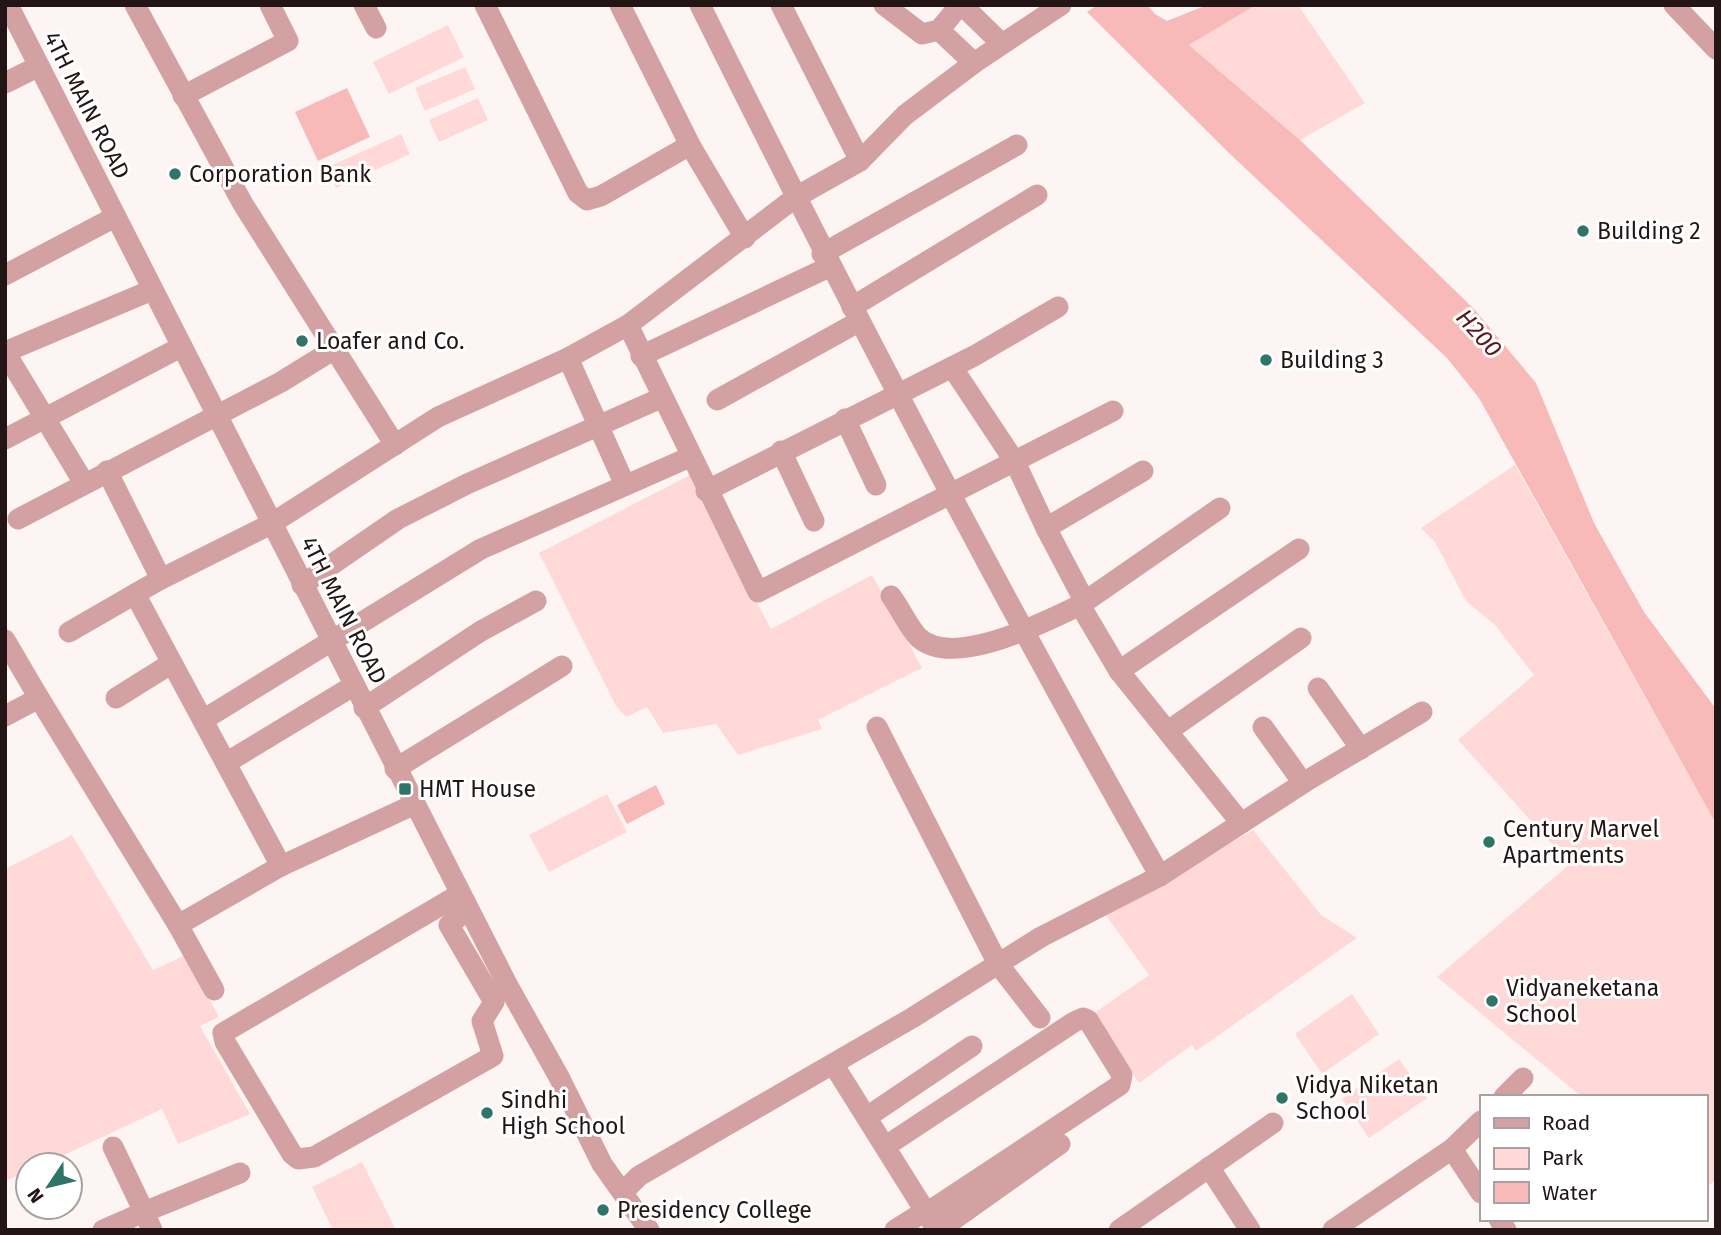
<svg xmlns="http://www.w3.org/2000/svg" width="1721" height="1235" viewBox="0 0 1721 1235" font-family="'Fira Sans',sans-serif">
<style>
.green{fill:#fed9d8}
.water{fill:#f8b9b9}
.lines{fill:none;stroke-linecap:round;stroke-linejoin:round}
.minor{stroke:#d3a1a1;stroke-width:21}
.poi-dot{fill:#2f7468;stroke:#fff;stroke-width:2.5}
.labels{text-anchor:middle;dominant-baseline:central;stroke-width:6;stroke-linejoin:round;paint-order:stroke}
.street-label{font-size:23px;fill:#231515;stroke:#fff}
.poi-label{font-size:23px;fill:#231515;stroke:#fff;text-anchor:start}
.water-label{font-size:24px;font-style:italic;fill:#5d151e;stroke:#fff}
</style>
<rect width="100%" height="100%" fill="#fdf5f4"/>
<!-- green -->
<g class="green">
<path d="M1256 5H1298L1365 103 1300 140 1189 45Z"/>
<path d="M448 25 464 57 389 94 373 62Z"/>
<path d="M465 67 475 89 425 111 415 88Z"/>
<path d="M478 98 488 120 439 142 429 120Z"/>
<path d="M401 134 410 154 336 188 326 168Z"/>
<path d="M1515 465 1716 824V1180L1705 1188V1097H1582L1437 977 1570 864 1458 740 1534 675 1495 625 1466 601 1435 542 1421 528Z"/>
<path d="M690 475 771 629 872 575 922 668 818 720 822 729 738 755 716 724 663 733 647 707 626 717 616 706 539 553Z"/>
<path d="M607 794 627 832 549 872 529 835Z"/>
<path d="M1253 830 1321 915 1357 938 1196 1051 1192 1045 1139 1083 1093 1014 1149 975 1105 914Z"/>
<path d="M72 835 153 970 186 955 219 1017 200 1026 250 1114 178 1144 162 1109 43 1165H28V1171L5 1181V869Z"/>
<path d="M1352 994 1379 1034 1322 1074 1295 1034Z"/>
<path d="M1399 1059 1427 1098 1369 1138 1342 1099Z"/>
<path d="M362 1162 396 1230H333L312 1187Z"/>
</g>
<!-- water -->
<g class="water">
<path d="M1097 5H1147L1155 14 1167 21 1207 5H1256L1189 45 1300 140 1474 309 1536 383 1594 523 1644 612 1716 709V824L1479 398 1447 358 1229 153 1087 12Z"/>
<path d="M347 88 370 137 318 161 295 112Z"/>
<path d="M656 785 665 804 627 824 617 805Z"/>
</g>
<g class="lines">
<!-- minor -->
<g class="minor">
<path d="M8 5 508 986 559 1077 602 1164 649 1230"/>
<path d="M135 5 243 204 395 445"/>
<path d="M364 5 376 28"/>
<path d="M485 5 578 193 587 200 601 196 690 145"/>
<path d="M620 5 690 145 745 238"/>
<path d="M700 5C846 299 998 591 1160 876L1308 780 1422 712"/>
<path d="M781 5 860 161"/>
<path d="M884 5 922 34 939 30 960 5"/>
<path d="M962 5 1002 44"/>
<path d="M1674 5 1716 49"/>
<path d="M939 30 974 63"/>
<path d="M5 83 39 66"/>
<path d="M183 96 288 41 270 5"/>
<path d="M822 254 1017 145"/>
<path d="M5 275 115 217"/>
<path d="M852 307 1037 195"/>
<path d="M628 325 758 592 1113 411"/>
<path d="M5 352 152 290"/>
<path d="M5 352 84 483"/>
<path d="M641 356 829 267"/>
<path d="M568 358 625 485"/>
<path d="M952 367 1015 462 1046 528 1143 471"/>
<path d="M717 400 860 321"/>
<path d="M845 419 876 485"/>
<path d="M5 439 181 347"/>
<path d="M781 451 814 521"/>
<path d="M107 471 161 579"/>
<path d="M706 491 974 356 1058 307"/>
<path d="M18 519 281 382 336 348"/>
<path d="M1046 528 1085 602"/>
<path d="M302 585 398 519 467 484 661 398"/>
<path d="M135 594 281 866"/>
<path d="M891 596C900 608 908 626 918 637 953 670 1044 622 1080 605L1119 671 1241 823"/>
<path d="M1080 605 1220 508"/>
<path d="M69 632 161 579 271 524 438 417 568 358 628 325 796 197 860 161 905 115 974 63 1061 5"/>
<path d="M5 640 39 698"/>
<path d="M1119 671 1299 549"/>
<path d="M1318 688 1361 749"/>
<path d="M116 698 172 663"/>
<path d="M364 708 481 631 536 601"/>
<path d="M5 716 39 698 178 925 281 866 413 805"/>
<path d="M203 720 481 549 690 457"/>
<path d="M877 727 998 964 1040 1018"/>
<path d="M1263 727 1303 783"/>
<path d="M1168 731 1301 638"/>
<path d="M226 763 353 686"/>
<path d="M395 769 562 666"/>
<path d="M460 894 223 1033 225 1042 292 1154 298 1159 314 1157 493 1056 482 1021 494 1002 449 925 468 909"/>
<path d="M178 925 214 990"/>
<path d="M833 1064 937 1230"/>
<path d="M1504 1097 1523 1078"/>
<path d="M867 1117 972 1046"/>
<path d="M886 1146 1074 1022 1083 1018 1088 1020 1122 1075 1120 1085 928 1212"/>
<path d="M113 1147 144 1212 240 1173"/>
<path d="M1452 1149 1481 1193"/>
<path d="M1209 1167 1250 1230"/>
<path d="M623 1192 639 1176 912 1018 1041 937 1160 876"/>
<path d="M1499 1219 1506 1230"/>
<path d="M103 1230 144 1212 152 1230"/>
<path d="M895 1230 927 1210"/>
<path d="M939 1230 1060 1144"/>
<path d="M1119 1230 1273 1123"/>
<path d="M1333 1230 1452 1149 1481 1121"/>
</g>
</g>
<!-- markers -->
<g class="poi-dot">
<circle cx="175" cy="174" r="7"/>
<circle cx="1583" cy="231" r="7"/>
<circle cx="302" cy="341" r="7"/>
<circle cx="1266" cy="360" r="7"/>
<rect x="398" y="782" width="14" height="14" rx="3.5"/>
<circle cx="1489" cy="842" r="7"/>
<circle cx="1492" cy="1001" r="7"/>
<circle cx="1282" cy="1098" r="7"/>
<circle cx="487" cy="1113" r="7"/>
<circle cx="603" cy="1210" r="7"/>
</g>
<g class="labels">
<!-- street labels -->
<g class="street-label">
<text transform="translate(87 105) rotate(63)">4TH MAIN ROAD</text>
<text transform="translate(344 610) rotate(63)">4TH MAIN ROAD</text>
</g>
<!-- poi labels -->
<g class="poi-label">
<text x="189" y="174">Corporation Bank</text>
<text x="1597" y="231">Building 2</text>
<text x="316" y="341">Loafer and Co.</text>
<text x="1280" y="360">Building 3</text>
<text x="419" y="789">HMT House</text>
<text x="1503" y="829">Century Marvel<tspan x="1503" dy="26">Apartments</tspan></text>
<text x="1506" y="988">Vidyaneketana<tspan x="1506" dy="26">School</tspan></text>
<text x="1296" y="1085">Vidya Niketan<tspan x="1296" dy="26">School</tspan></text>
<text x="501" y="1100">Sindhi<tspan x="501" dy="26">High School</tspan></text>
<text x="617" y="1210">Presidency College</text>
</g>
<!-- water labels -->
<g class="water-label">
<text transform="translate(1479 333) rotate(48)">H200</text>
</g>
</g>
<!-- border -->
<rect width="1721" height="1235" fill="none" stroke="#231515" stroke-width="14"/>
<!-- legend -->
<rect x="1480" y="1095" width="228" height="126" fill="#ffffff" stroke="#a7a1a1" stroke-width="2"/>
<rect x="1494" y="1118" width="35" height="10" fill="#d3a1a1" stroke="#a7a1a1" stroke-width="2"/>
<text x="1542" y="1130" font-size="21" fill="#231515">Road</text>
<rect x="1494" y="1148" width="35" height="21" fill="#fed9d8" stroke="#a7a1a1" stroke-width="2"/>
<text x="1542" y="1165" font-size="21" fill="#231515">Park</text>
<rect x="1494" y="1182" width="35" height="21" fill="#f8b9b9" stroke="#a7a1a1" stroke-width="2"/>
<text x="1542" y="1200" font-size="21" fill="#231515">Water</text>
<!-- north arrow -->
<g transform="translate(49 1186) rotate(235)"><circle r="33" fill="#ffffff" stroke="#a7a1a1" stroke-width="2"/>
<path d="M0-5L12 26L0 18L-12 26Z" fill="#2f7468"/>
<text y="-10" font-size="19" font-weight="bold" text-anchor="middle" fill="#231515">N</text>
</g>
</svg>
